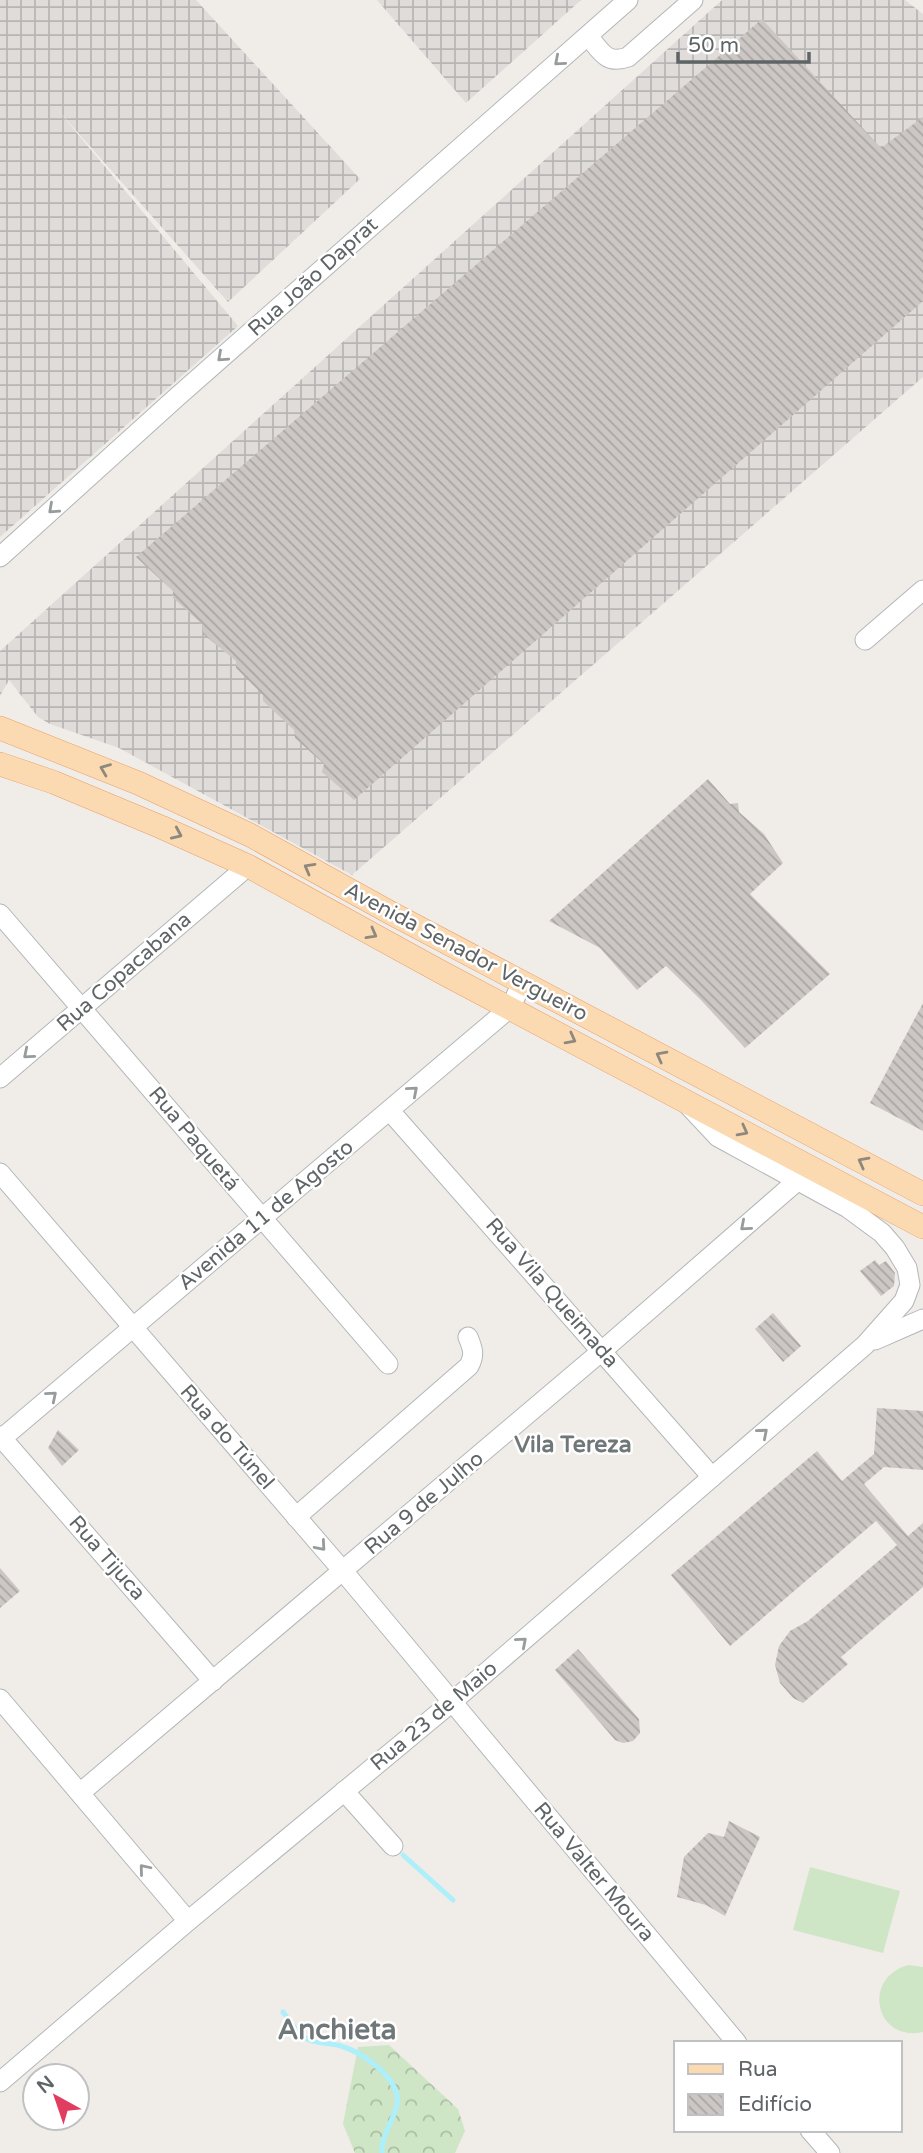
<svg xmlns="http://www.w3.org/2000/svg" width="923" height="2153" viewBox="0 0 923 2153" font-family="'Varela Round',sans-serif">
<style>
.industrial{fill:url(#industrial-grid)}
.grass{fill:#cfe6c6}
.forest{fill:url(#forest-crowns)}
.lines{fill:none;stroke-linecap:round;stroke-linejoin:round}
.stream{stroke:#adeffb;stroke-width:5}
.building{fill:url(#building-back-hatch)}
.minor-casing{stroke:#b3b7b9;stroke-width:21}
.major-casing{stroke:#eb9f67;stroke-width:24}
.minor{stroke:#fff;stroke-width:19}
.major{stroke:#fbdab2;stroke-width:23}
.oneway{stroke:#979b9c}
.oneway2{stroke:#8e887e}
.labels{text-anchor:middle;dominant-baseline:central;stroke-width:5;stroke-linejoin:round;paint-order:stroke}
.street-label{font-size:21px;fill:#5f6567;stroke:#fff}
.neighbourhood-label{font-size:23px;font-weight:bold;fill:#707779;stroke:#fff}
.district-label{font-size:28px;font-weight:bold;fill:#707779;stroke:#fff}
</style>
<defs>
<pattern id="industrial-grid" width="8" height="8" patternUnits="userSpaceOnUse" patternTransform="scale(1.75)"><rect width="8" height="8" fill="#dfdcda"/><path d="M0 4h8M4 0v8" fill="none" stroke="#b8b6b5"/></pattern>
<pattern id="forest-crowns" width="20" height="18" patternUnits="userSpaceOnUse" patternTransform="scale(1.75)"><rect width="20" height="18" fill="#cfe6c6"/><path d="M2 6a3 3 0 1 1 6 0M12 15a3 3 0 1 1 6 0" fill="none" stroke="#abbea5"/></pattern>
<pattern id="building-back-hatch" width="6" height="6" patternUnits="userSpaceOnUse" patternTransform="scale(1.75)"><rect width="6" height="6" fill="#ccc7c4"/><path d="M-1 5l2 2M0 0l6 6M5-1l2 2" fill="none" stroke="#a9a5a3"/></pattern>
</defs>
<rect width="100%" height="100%" fill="#f0ece8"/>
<!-- industrial -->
<g class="industrial">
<path d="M0 0H196L360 179 228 302 56 108 238 326 0 537Z"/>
<path d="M377 0H581L466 103Z"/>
<path d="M722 0H905L923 14V377L352 875 119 748 50 724 38 717 9 680 0 696V651Z"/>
</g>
<!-- grass -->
<g class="grass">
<path d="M810 1867 900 1891 883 1953 793 1930Z"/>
<path d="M909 1965 923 1967V2032C875 2043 861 1977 909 1965Z"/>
</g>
<!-- forest -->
<path class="forest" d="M389 2045 458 2109 465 2131 455 2153H355L343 2124 358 2047Z"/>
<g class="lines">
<!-- stream -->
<g class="stream">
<path d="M403 1855 453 1900"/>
<path d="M283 2012C290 2021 298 2035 309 2040 320 2044 331 2043 341 2046 361 2052 392 2073 397 2095 401 2111 380 2134 382 2153"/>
</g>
</g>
<!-- building -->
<g class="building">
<path d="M762 19 881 148 923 117V301L354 800 322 772 324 764 295 738 294 730 263 701V695L236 668V661L203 634 202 624 173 598V591L136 557Z"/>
<path d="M708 779 730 804 738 803 739 812 764 834 783 863 750 894 830 974 745 1048 701 1000 666 966 637 990 600 948 549 921Z"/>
<path d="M923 1003V1131L870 1103Z"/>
<path d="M875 1260 879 1265 886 1261 895 1273 894 1286 881 1296 860 1271Z"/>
<path d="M773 1313 801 1346 783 1362 755 1329Z"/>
<path d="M877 1408 923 1411V1470L884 1467 864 1484 908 1536 923 1523V1587L841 1657 848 1664 803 1703 793 1698 780 1683 775 1665 779 1646 790 1631 808 1621 897 1545 876 1521 730 1646 671 1575 817 1451 842 1481 874 1454Z"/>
<path d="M58 1430 79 1450 62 1466 48 1448Z"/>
<path d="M0 1568 20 1591 0 1608Z"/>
<path d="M578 1649 639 1719 640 1733 633 1741 623 1743 615 1740 555 1670Z"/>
<path d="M729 1821 760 1837 725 1916 706 1905 677 1897 684 1857 708 1833 724 1837Z"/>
</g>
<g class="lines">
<defs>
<g id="minor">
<path d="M588 36C601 51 606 65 628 57L693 0"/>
<path d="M0 557 177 397 628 0"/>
<path d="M865 640 923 590"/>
<path d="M0 914 388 1364"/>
<path d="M0 1078 248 866"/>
<path d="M390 1111 712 1477"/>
<path d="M0 1173 343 1571 737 2043"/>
<path d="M875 1340 923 1319"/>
<path d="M0 1436 213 1681"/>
<path d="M0 1440 511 1007 522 982"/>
<path d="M296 1517 469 1366C475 1355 473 1349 468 1337"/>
<path d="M0 1699 188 1921"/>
<path d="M344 1791 393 1846"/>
<path d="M80 1793 603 1350 797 1181"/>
<path d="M0 2082 188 1921 452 1702 608 1567 865 1345 904 1301 910 1285 907 1268 895 1248 882 1233 848 1208 718 1137 688 1105"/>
<path d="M810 2130 830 2153"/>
</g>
<g id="major">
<path d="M0 728 138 783 250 835 389 912 923 1194"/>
<path d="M0 764 53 782 161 827 248 866 441 972 923 1227"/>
</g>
</defs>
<!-- minor casing -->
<use href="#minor" class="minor-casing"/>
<!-- major casing -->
<use href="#major" class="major-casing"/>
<!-- minor -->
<use href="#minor" class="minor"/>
<!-- major -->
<use href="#major" class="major"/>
</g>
<!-- one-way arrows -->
<defs><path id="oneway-chevron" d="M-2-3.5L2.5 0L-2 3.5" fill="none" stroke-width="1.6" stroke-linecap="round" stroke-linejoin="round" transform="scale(1.75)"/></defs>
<g class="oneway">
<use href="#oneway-chevron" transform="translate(559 61) rotate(139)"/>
<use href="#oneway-chevron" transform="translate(222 357) rotate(138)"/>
<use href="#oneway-chevron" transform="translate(53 509) rotate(138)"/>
<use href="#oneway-chevron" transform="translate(28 1054) rotate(140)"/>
<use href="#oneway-chevron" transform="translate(413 1091) rotate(-41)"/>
<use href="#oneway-chevron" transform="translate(745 1226) rotate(139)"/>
<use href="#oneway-chevron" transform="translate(52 1396) rotate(-40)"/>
<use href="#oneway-chevron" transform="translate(763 1433) rotate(-41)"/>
<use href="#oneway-chevron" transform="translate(321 1546) rotate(49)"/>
<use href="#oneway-chevron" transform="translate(522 1642) rotate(-41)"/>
<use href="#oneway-chevron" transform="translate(144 1869) rotate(-130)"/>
</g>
<g class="oneway2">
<use href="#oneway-chevron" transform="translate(105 769) rotate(-158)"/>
<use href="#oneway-chevron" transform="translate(177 834) rotate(24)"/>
<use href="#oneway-chevron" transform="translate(309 868) rotate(-151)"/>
<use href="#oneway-chevron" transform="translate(372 934) rotate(29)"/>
<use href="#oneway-chevron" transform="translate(571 1039) rotate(28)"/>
<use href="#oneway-chevron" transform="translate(661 1056) rotate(-152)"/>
<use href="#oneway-chevron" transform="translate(743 1131) rotate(28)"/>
<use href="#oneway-chevron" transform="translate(863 1162) rotate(-152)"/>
</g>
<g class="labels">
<!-- street labels -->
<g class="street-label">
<text transform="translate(313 277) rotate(-42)">Rua João Daprat</text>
<text transform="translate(466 952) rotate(28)">Avenida Senador Vergueiro</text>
<text transform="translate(124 972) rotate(-41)">Rua Copacabana</text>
<text transform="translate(194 1139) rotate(50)">Rua Paquetá</text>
<text transform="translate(266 1215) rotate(-40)">Avenida 11 de Agosto</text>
<text transform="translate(552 1293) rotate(49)">Rua Vila Queimada</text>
<text transform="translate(227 1437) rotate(49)">Rua do Túnel</text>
<text transform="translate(424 1503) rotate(-40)">Rua 9 de Julho</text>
<text transform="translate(107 1558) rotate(49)">Rua Tijuca</text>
<text transform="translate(434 1716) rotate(-40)">Rua 23 de Maio</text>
<text transform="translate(594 1872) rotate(50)">Rua Valter Moura</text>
</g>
<!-- neighbourhood labels -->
<g class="neighbourhood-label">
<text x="573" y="1445">Vila Tereza</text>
</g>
<!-- district labels -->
<g class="district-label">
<text x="337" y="2030">Anchieta</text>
</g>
</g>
<!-- legend -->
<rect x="674" y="2041" width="228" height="91" fill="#ffffff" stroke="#bfc1c2" stroke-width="2"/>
<rect x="688" y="2064" width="35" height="10" fill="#fbdab2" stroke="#bfc1c2" stroke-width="2"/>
<text x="738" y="2076" font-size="21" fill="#5f6567">Rua</text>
<rect x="688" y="2094" width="35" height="21" fill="url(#building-back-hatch)" stroke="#bfc1c2" stroke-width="2"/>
<text x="738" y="2111" font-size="21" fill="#5f6567">Edifício</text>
<!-- north arrow -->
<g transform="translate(56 2097) rotate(320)"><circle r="33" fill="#ffffff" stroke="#bfc1c2" stroke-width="2"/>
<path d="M0-5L12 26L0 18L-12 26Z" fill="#e13d60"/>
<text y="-10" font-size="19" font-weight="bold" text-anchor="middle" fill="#5f6567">N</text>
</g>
<!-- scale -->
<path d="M678 52v10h131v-10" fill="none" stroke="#5f6567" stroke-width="3.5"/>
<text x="688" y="52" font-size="21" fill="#5f6567" stroke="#ffffff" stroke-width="5" paint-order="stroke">50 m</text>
</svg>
